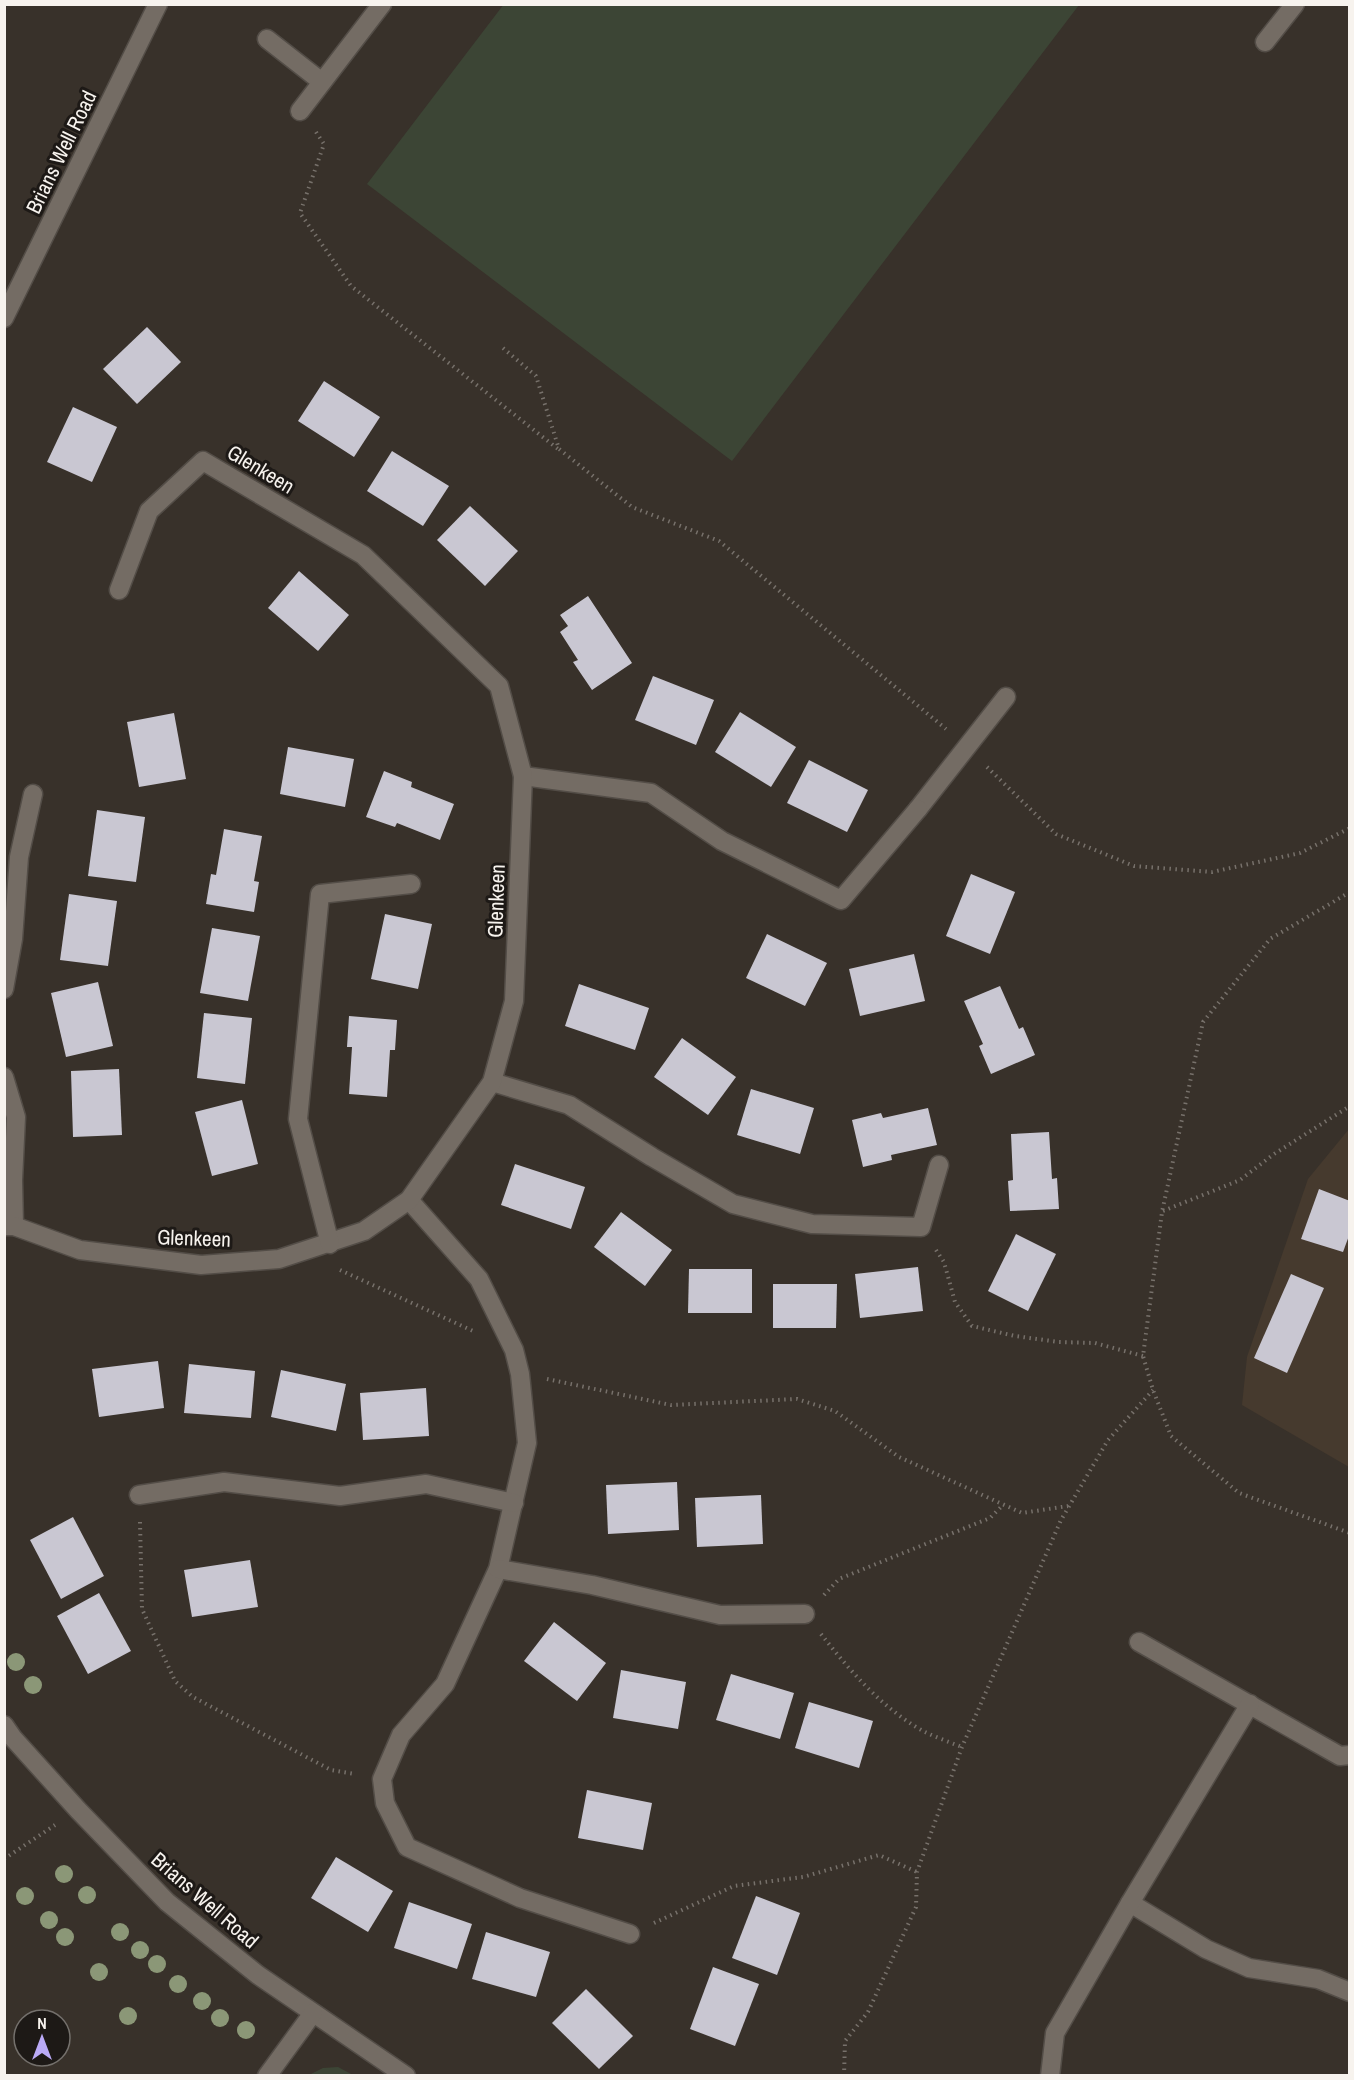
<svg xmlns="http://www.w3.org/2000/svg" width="1354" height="2080" viewBox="0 0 1354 2080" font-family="'Archivo Narrow',sans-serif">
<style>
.built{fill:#463a2e}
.grass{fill:#3c4535}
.building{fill:#c9c7d2}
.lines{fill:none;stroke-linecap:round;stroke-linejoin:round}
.lane-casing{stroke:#534d47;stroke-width:21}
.street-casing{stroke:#534d47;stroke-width:21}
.path{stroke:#77716b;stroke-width:4;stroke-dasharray:1.5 4.5;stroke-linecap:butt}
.lane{stroke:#746c64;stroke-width:18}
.street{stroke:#746c64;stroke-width:18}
.tree{fill:#8b9777}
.labels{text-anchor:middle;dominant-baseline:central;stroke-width:6;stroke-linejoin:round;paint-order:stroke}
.street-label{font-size:21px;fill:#f7f3ee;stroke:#1d1916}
</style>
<rect width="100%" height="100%" fill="#38312a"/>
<!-- built -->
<path class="built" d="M1349 1129V1467L1242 1405 1247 1357 1308 1179Z"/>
<!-- grass -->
<g class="grass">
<path d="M504 4H1079V5L732 461 367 184Z"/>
<path d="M338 2067 353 2075H309L323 2068Z"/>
</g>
<!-- building -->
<g class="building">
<path d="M147 327 181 362 137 404 103 369Z"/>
<path d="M324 381 380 417 354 457 298 421Z"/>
<path d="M73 407 117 427 92 482 47 462Z"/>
<path d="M392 451 449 486 423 526 367 491Z"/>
<path d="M470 506 518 551 485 586 437 540Z"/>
<path d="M299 571 349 615 318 651 268 608Z"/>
<path d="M588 596 632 663 592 690 573 662 578 660 560 632 568 626 560 615Z"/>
<path d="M653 676 714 700 696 745 635 720Z"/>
<path d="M740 712 796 747 771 787 715 752Z"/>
<path d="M174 713 186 779 139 787 127 722Z"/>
<path d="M288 747 354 759 345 807 280 794Z"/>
<path d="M809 760 868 790 847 832 787 803Z"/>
<path d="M384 771 412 782 411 787 454 804 440 840 397 823 395 827 366 817Z"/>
<path d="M97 810 145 817 136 882 88 876Z"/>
<path d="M224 829 262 836 254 881 259 882 254 912 206 904 211 874 216 875Z"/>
<path d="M971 874 1015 892 990 954 946 936Z"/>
<path d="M69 894 117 901 108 966 60 960Z"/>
<path d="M385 914 432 924 418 989 371 979Z"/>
<path d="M212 928 260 936 248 1001 200 993Z"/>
<path d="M767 934 827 963 805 1006 746 978Z"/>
<path d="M914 954 925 1001 860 1016 849 969Z"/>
<path d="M98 982 113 1046 66 1057 51 993Z"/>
<path d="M579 984 649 1008 635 1050 565 1026Z"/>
<path d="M1000 986 1019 1029 1023 1027 1035 1055 991 1074 979 1046 983 1044 964 1001Z"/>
<path d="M204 1013 252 1018 245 1084 197 1078Z"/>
<path d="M349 1016 397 1020 395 1050H390L387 1097 349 1094 352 1047H347Z"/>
<path d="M682 1038 736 1077 708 1115 654 1077Z"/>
<path d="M119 1069 122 1135 73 1137 71 1071Z"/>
<path d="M751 1089 814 1108 800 1154 737 1135Z"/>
<path d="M242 1100 258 1164 212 1176 195 1112Z"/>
<path d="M928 1108 937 1145 891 1155 892 1160 863 1167 852 1120 881 1113 883 1118Z"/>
<path d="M1049 1132 1052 1179 1057 1178 1059 1209 1010 1211 1008 1181 1013 1180 1011 1134Z"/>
<path d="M515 1164 585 1187 571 1229 501 1205Z"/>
<path d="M1319 1189 1350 1201V1233L1343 1252 1301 1239Z"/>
<path d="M621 1212 672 1250 645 1286 594 1247Z"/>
<path d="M1016 1234 1056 1254 1028 1311 988 1291Z"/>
<path d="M918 1267 923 1311 860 1318 855 1274Z"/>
<path d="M689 1269H752V1313H688Z"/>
<path d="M1291 1274 1324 1288 1287 1373 1254 1358Z"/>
<path d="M773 1284H837L836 1328H773Z"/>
<path d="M158 1361 164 1408 99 1417 92 1369Z"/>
<path d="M189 1364 255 1371 251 1418 184 1413Z"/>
<path d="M281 1370 346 1384 336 1431 271 1417Z"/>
<path d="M426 1388 429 1436 363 1440 360 1393Z"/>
<path d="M677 1482 679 1530 608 1534 606 1485Z"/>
<path d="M761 1495 763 1544 697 1547 695 1498Z"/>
<path d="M73 1517 104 1576 61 1599 30 1540Z"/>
<path d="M250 1560 258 1607 192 1617 184 1570Z"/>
<path d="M99 1593 131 1651 88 1674 57 1616Z"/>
<path d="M554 1622 606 1663 577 1701 524 1661Z"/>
<path d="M621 1670 686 1682 678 1729 613 1718Z"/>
<path d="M731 1674 794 1693 780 1739 716 1720Z"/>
<path d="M809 1702 873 1721 859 1768 795 1748Z"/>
<path d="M587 1790 652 1803 643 1850 578 1838Z"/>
<path d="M336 1857 393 1891 368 1932 311 1898Z"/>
<path d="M756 1896 800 1913 777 1975 732 1958Z"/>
<path d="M409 1902 472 1924 457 1969 394 1948Z"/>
<path d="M486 1932 550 1952 536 1997 472 1979Z"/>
<path d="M713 1967 759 1984 735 2046 690 2029Z"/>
<path d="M586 1989 633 2036 599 2069 552 2023Z"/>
</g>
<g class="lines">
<defs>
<g id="lane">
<path d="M1265 42 1295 4"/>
<path d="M918 809 1006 697"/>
</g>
<g id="street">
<path d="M267 39 322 82"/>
<path d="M300 111 382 4"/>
<path d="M4 318 158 4"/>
<path d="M523 776 651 793 722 841 841 900 918 809"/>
<path d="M4 989 13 939 19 857 33 794"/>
<path d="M4 1077 16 1117 13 1180 14 1226"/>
<path d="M492 1082 569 1105 652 1157 733 1204 812 1224 921 1227 939 1165"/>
<path d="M409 1200 479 1279 514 1350 520 1374 527 1443 498 1569 445 1684 401 1735 382 1779 385 1803 407 1847 520 1898 630 1934"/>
<path d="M4 1226H14L80 1250 201 1265 279 1259 364 1231 409 1200 492 1082 514 1001 523 776 499 686 363 555 203 461 149 511 119 590"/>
<path d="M330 1244 298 1119 320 894 411 884"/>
<path d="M139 1495 224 1482 340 1496 426 1484 514 1503"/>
<path d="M498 1569 592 1585 720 1615 805 1614"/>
<path d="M1139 1642 1340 1756 1350 1755"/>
<path d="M4 1725 13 1738 78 1810 167 1902 258 1975 406 2076"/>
<path d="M1130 1903 1206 1949 1249 1968 1318 1979 1350 1992"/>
<path d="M267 2076 313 2013"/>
<path d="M1050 2076 1055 2033 1130 1903 1250 1704"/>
</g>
</defs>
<!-- lane casing -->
<use href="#lane" class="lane-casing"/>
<!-- street casing -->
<use href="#street" class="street-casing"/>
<!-- path -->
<g class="path">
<path d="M316 132 324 144 300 213 351 286 558 449"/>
<path d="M503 348 536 376 559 449 632 507 719 541 946 729"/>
<path d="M987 767 1056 834 1134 866 1212 872 1300 853 1350 828"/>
<path d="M1350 892 1270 939 1203 1022 1162 1212 1143 1356 1153 1390 1171 1436 1239 1493 1350 1533"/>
<path d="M1163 1211 1240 1180 1274 1154 1350 1106"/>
<path d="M936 1250 944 1262 955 1302 972 1326 1015 1336 1059 1342 1095 1343 1143 1356"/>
<path d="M340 1270 473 1331"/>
<path d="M547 1379 671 1405 797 1399 835 1411 899 1457 1022 1513 1068 1506"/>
<path d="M140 1522 142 1609 175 1681 193 1697 331 1770 355 1774"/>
<path d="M824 1595 839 1579 990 1518 1003 1505"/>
<path d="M821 1634C850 1671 882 1708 923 1731 935 1737 949 1742 962 1747"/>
<path d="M4 1859 55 1825"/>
<path d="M654 1923 734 1886 803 1877 879 1855 917 1872"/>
<path d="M844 2076 845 2041 868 2012 916 1907 917 1872 962 1747 1061 1520 1108 1440 1153 1390"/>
</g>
<!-- lane -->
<use href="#lane" class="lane"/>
<!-- street -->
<use href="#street" class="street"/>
</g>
<!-- trees -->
<g class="tree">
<circle cx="16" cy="1662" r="9"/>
<circle cx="33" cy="1685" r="9"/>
<circle cx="64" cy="1874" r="9"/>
<circle cx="87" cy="1895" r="9"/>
<circle cx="25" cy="1896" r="9"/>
<circle cx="49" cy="1920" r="9"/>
<circle cx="120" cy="1932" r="9"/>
<circle cx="65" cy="1937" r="9"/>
<circle cx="140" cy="1950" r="9"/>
<circle cx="157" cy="1964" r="9"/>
<circle cx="99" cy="1972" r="9"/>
<circle cx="178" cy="1984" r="9"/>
<circle cx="202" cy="2001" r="9"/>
<circle cx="128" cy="2016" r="9"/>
<circle cx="220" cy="2018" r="9"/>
<circle cx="246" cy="2030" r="9"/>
</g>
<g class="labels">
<!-- street labels -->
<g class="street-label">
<text transform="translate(61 152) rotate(-64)">Brians Well Road</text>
<text transform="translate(261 469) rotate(31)">Glenkeen</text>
<text transform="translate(496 901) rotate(-88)">Glenkeen</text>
<text transform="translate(194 1238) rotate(2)">Glenkeen</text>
<text transform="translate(205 1900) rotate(41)">Brians Well Road</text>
</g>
</g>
<!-- border -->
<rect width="1354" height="2080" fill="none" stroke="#f7f3ee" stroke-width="12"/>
<!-- north arrow -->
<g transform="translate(42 2038)"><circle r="28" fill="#1d1916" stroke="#74706c" stroke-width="1.5"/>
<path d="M0-4.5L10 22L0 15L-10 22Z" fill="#baaaf6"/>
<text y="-9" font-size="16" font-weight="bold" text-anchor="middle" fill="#f7f3ee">N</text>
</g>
</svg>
